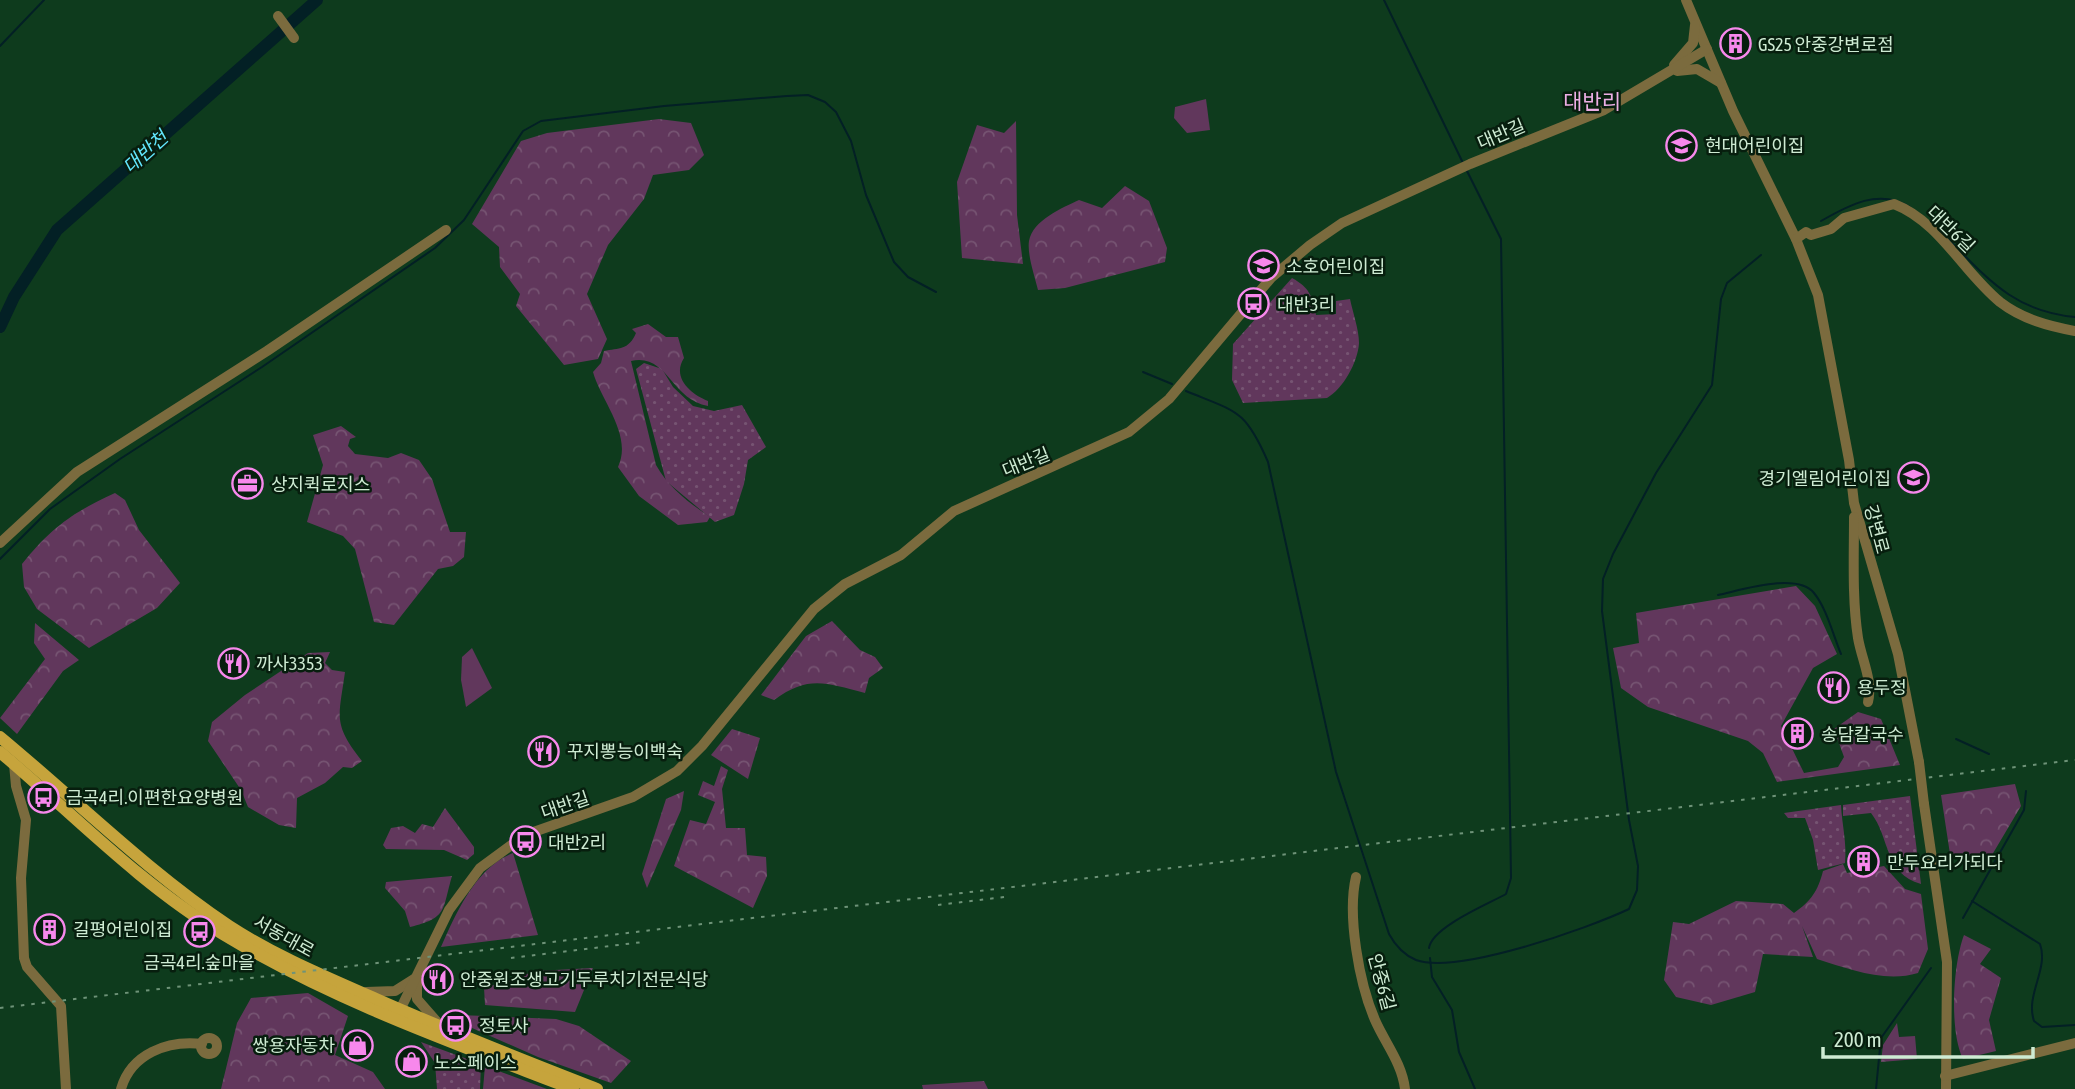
<svg xmlns="http://www.w3.org/2000/svg" width="2075" height="1089" viewBox="0 0 2075 1089" font-family="'Asap Condensed','Noto Sans KR',sans-serif">
<style>
.grass{fill:url(#grass-dots)}
.forest{fill:url(#forest-crowns)}
.park{fill:#61375c}
.lines{fill:none;stroke-linecap:round;stroke-linejoin:round}
.stream{stroke:#032025;stroke-width:2}
.river{stroke:#032025;stroke-width:12}
.minor{stroke:#7b6b3e;stroke-width:10}
.major{stroke:#c6a43c;stroke-width:12}
.rail{stroke:#6e9378;stroke-width:2;stroke-dasharray:3.5 7;stroke-linecap:butt}
.minor-bridge{stroke:#7b6b3e;stroke-width:10}
.labels{text-anchor:middle;dominant-baseline:central;stroke-width:5;stroke-linejoin:round;paint-order:stroke}
.poi-label{font-size:18px;fill:#ceebd3;stroke:#071e0e;text-anchor:start}
.street-label{font-size:18px;fill:#ceebd3;stroke:#071e0e}
.water-label{font-size:19px;font-style:italic;fill:#63e7fe;stroke:#071e0e}
.quarter-label{font-size:21px;fill:#ecaee4;stroke:#071e0e}
</style>
<defs>
<pattern id="grass-dots" width="8" height="8" patternUnits="userSpaceOnUse" patternTransform="scale(1.75)"><rect width="8" height="8" fill="#61375c"/><path d="M2 2h.1M6 6h.1" fill="none" stroke="#765472" stroke-width="1.8" stroke-linecap="round"/></pattern>
<pattern id="forest-crowns" width="20" height="18" patternUnits="userSpaceOnUse" patternTransform="scale(1.75)"><rect width="20" height="18" fill="#61375c"/><path d="M2 6a3 3 0 1 1 6 0M12 15a3 3 0 1 1 6 0" fill="none" stroke="#765472"/></pattern>
</defs>
<rect width="100%" height="100%" fill="#0e3b1d"/>
<!-- grass -->
<g class="grass">
<path d="M1292 278C1310 288 1312 296 1316 315L1336 314V301L1350 299C1353 313 1359 330 1359 343 1358 362 1343 389 1327 398L1243 403 1232 380 1233 344Z"/>
<path d="M644 363 662 369 673 387 693 406 714 411 742 405 766 447 748 460 744 484 734 515 715 522 666 481 636 369Z"/>
<path d="M1910 796 1921 884C1884 874 1890 837 1871 813L1843 816V805Z"/>
<path d="M1841 805C1842 825 1847 843 1845 863L1818 870 1813 840 1805 818H1788L1784 813Z"/>
<path d="M421 1042 481 1064 480 1089H437L435 1063Z"/>
</g>
<!-- forest -->
<g class="forest">
<path d="M659 119 691 123 704 155 689 170 653 175 644 199 608 245 587 294 607 339 598 359 564 365 516 306 520 294 500 267 499 247 472 224 521 141 547 133Z"/>
<path d="M1016 121 1017 215 1023 264 962 258 957 182 977 125 1004 133Z"/>
<path d="M1125 186 1149 201 1167 248 1165 262 1065 288 1038 290C1035 277 1027 255 1029 241 1033 220 1062 208 1079 200L1102 208Z"/>
<path d="M648 324 666 337H678L684 358C671 378 692 395 708 401V406C671 400 668 353 631 361L656 465C669 488 688 502 710 517L707 522 678 525 639 496 618 467C633 435 601 401 593 372L601 363 604 351C619 348 629 350 636 333L632 329Z"/>
<path d="M341 426 356 437 350 439 348 446 355 454 388 458 401 453 419 460 432 479 450 532H466L464 557 453 566 438 569 394 625 374 622 355 549 343 536 307 522 323 465 313 435Z"/>
<path d="M115 493 125 500 139 530 180 583 157 608 89 648 37 609 24 587 22 564C51 528 73 512 115 493Z"/>
<path d="M1796 586 1815 606 1837 654 1813 668 1781 726 1804 773 1838 767 1844 757 1834 729 1858 712 1881 719 1900 765 1777 782 1763 753 1748 741 1648 707 1621 688 1613 648 1639 643 1636 613Z"/>
<path d="M832 621 860 650 875 657 883 668 869 678 865 693C825 683 809 675 774 700L761 695 806 636Z"/>
<path d="M35 623 79 660 63 671 17 734 0 718 45 659 34 643Z"/>
<path d="M330 652 325 663 332 670 345 672C339 717 332 723 362 761L352 768 343 767 325 783 297 798 296 828 279 825 248 807 241 790 208 741 212 722 245 695 308 653Z"/>
<path d="M732 729 760 738 748 779 711 755Z"/>
<path d="M721 766 728 770 722 789 726 828H745L747 855 766 857 767 876 753 908 674 866 690 820 706 824 715 802 698 795 703 781 714 786Z"/>
<path d="M2015 784 2021 806 1989 860 1978 856 1950 854 1941 795Z"/>
<path d="M684 791 681 810 647 888 642 874 666 799Z"/>
<path d="M445 808 474 847V854L467 860 444 850 386 849 383 845 391 828 403 826 415 833 422 824 433 827Z"/>
<path d="M513 853 538 935 441 947C456 913 476 867 513 853Z"/>
<path d="M1843 864 1847 873 1884 866 1905 889 1921 894 1928 949 1918 973C1885 983 1849 969 1817 959L1802 926 1813 957 1763 954 1755 992 1711 1005 1676 997 1664 980 1673 922 1689 924 1736 901 1783 904 1794 913C1811 901 1818 891 1823 871Z"/>
<path d="M452 876C442 910 448 918 410 927L405 911 385 888 386 882Z"/>
<path d="M1964 935 1991 949 1980 964 2001 978 1989 1020 1996 1051 1963 1059C1949 1031 1953 964 1964 935Z"/>
<path d="M593 968 575 1012 485 1005 484 988 536 971Z"/>
<path d="M308 993 348 1016 335 1055 373 1072 385 1089H221L237 1023 251 998Z"/>
<path d="M459 1015 556 1019 579 1026 631 1061 611 1083 538 1057 463 1024Z"/>
<path d="M1897 1023 1899 1037 1915 1036 1917 1059 1881 1062 1883 1045Z"/>
<path d="M485 1066 547 1089H483Z"/>
<path d="M984 1081 988 1089H923L922 1085Z"/>
</g>
<!-- park -->
<g class="park">
<path d="M1206 99 1210 130 1187 133 1174 118 1175 107Z"/>
<path d="M472 648 492 688 466 707 461 680 462 657Z"/>
</g>
<g class="lines">
<!-- stream -->
<g class="stream">
<path d="M1384 0 1463 163"/>
<path d="M0 46 44 0"/>
<path d="M1821 221C1849 205 1879 188 1910 207"/>
<path d="M1941 232C1984 274 2010 311 2075 317"/>
<path d="M1143 372 1172 384"/>
<path d="M1186 391C1237 412 1245 409 1268 462L1336 772 1389 934C1395 945 1404 955 1416 960 1457 975 1589 928 1629 909L1637 890 1638 866 1629 820 1602 611 1603 579 1613 554 1656 473 1712 385 1721 299 1727 283 1761 255"/>
<path d="M0 559 50 509 120 459 262 367 435 248 464 220 523 131 541 121 664 106 787 96 808 95 825 102 836 112 851 141 866 195 894 262 908 277 936 292"/>
<path d="M1718 595C1742 590 1797 572 1814 593 1827 609 1833 635 1841 654"/>
<path d="M1956 739 1989 754"/>
<path d="M1972 901 2040 944C2049 969 2025 995 2034 1021L2042 1027 2075 1025"/>
<path d="M1963 918 2024 810 2026 791"/>
<path d="M1429 948C1432 927 1488 904 1506 894L1511 878 1501 239 1467 171"/>
<path d="M1430 958 1432 977 1452 1010 1459 1052 1475 1089"/>
<path d="M1876 1089 1881 1038 1931 968"/>
</g>
<!-- river -->
<path class="river" d="M0 327 14 297 57 230 317 0"/>
<!-- minor -->
<g class="minor">
<path d="M1686 0 1733 111 1796 239 1818 295 1849 460 1854 503 1898 654 1919 762"/>
<path d="M278 16 294 38"/>
<path d="M1674 65 1693 43 1695 25"/>
<path d="M1677 71 1697 69 1721 83"/>
<path d="M1796 239 1806 232 1811 235 1831 229 1844 218 1894 204C1940 222 1963 272 2000 302 2022 319 2048 326 2075 331"/>
<path d="M1854 517C1854 557 1852 599 1858 638 1862 661 1873 680 1868 702"/>
<path d="M0 543 77 472 267 351 446 230"/>
<path d="M14 764 16 786 26 820 21 878 24 958 27 967 61 1006 66 1089"/>
<path d="M1924 804 1947 962 1946 1089"/>
<path d="M1356 877C1347 915 1359 983 1375 1020 1385 1043 1402 1063 1405 1089"/>
<path d="M417 980V999L438 1023"/>
<path d="M366 992 395 991 414 979"/>
<path d="M398 1014 449 910 480 868 525 835 633 797 677 771 702 746 814 609 845 584 901 555 954 511 1129 432 1169 399 1271 278 1310 245 1342 223 1470 164 1604 110 1707 49"/>
<circle cx="209" cy="1046" r="8"/>
<path d="M1945 1076 2075 1043"/>
<path d="M121 1089C131 1054 167 1040 202 1044"/>
</g>
<!-- major -->
<g class="major">
<path d="M0 737C76 800 147 871 229 926 275 956 326 977 376 999 448 1031 523 1060 597 1089"/>
<path d="M0 752C72 813 141 885 223 934 332 1000 454 1043 573 1089"/>
</g>
<!-- rail -->
<g class="rail">
<path d="M938 905 1004 897"/>
<path d="M511 958 643 942"/>
<path d="M0 1008 2075 760"/>
</g>
<!-- minor-bridge -->
<path class="minor-bridge" d="M1919 762 1924 804"/>
</g>
<!-- icons -->
<defs>
<symbol id="building-ring" viewBox="-11 -11 22 22"><circle r="9.5" fill="#071e0e" stroke="#f788ec" stroke-width="1.5"/><path d="M-4-6H4V6H1V3H-1V6H-4ZM-2.5-4.3h1.7v1.8h-1.7ZM.8-4.3h1.7v1.8H.8ZM-2.5-1h1.7V.8h-1.7ZM.8-1h1.7V.8H.8Z" fill="#f788ec"/></symbol>
<symbol id="school-ring" viewBox="-11 -11 22 22"><circle r="9.5" fill="#071e0e" stroke="#f788ec" stroke-width="1.5"/><path d="M0-5L7-2L0 1L-7-2ZM-4 1L0 2.5L4 1V4Q0 6-4 4Z" fill="#f788ec"/></symbol>
<symbol id="bus-ring" viewBox="-11 -11 22 22"><circle r="9.5" fill="#071e0e" stroke="#f788ec" stroke-width="1.5"/><path d="M-5-6H5V4H4V6H2V4H-2V6H-4V4H-5ZM-3.5-4V0h7V-4ZM-3.5 1.2v1.5H-2V1.2ZM2 1.2v1.5H3.5V1.2Z" fill="#f788ec"/></symbol>
<symbol id="office-ring" viewBox="-11 -11 22 22"><circle r="9.5" fill="#071e0e" stroke="#f788ec" stroke-width="1.5"/><path d="M-6-3h4V-5.5h4V-3h4V5H-6ZM-1-4.5V-3h2v-1.5ZM-6 0V1H6V0Z" fill="#f788ec"/></symbol>
<symbol id="restaurant-ring" viewBox="-11 -11 22 22"><circle r="9.5" fill="#071e0e" stroke="#f788ec" stroke-width="1.5"/><path d="M-5-6h1v4h1v-4h1v4h1v-4h1v5L-1.5 .5V6h-2V.5L-5-1ZM5-6V6H3V1.5H1.5Q1.5-4 5-6Z" fill="#f788ec"/></symbol>
<symbol id="shop-ring" viewBox="-11 -11 22 22"><circle r="9.5" fill="#071e0e" stroke="#f788ec" stroke-width="1.5"/><path d="M-5-2.5h2.3a2.7 3.5 0 0 1 5.4 0H5L5.5 6h-11ZM-1.5-2.5h3a1.5 2.3 0 0 0-3 0Z" fill="#f788ec"/></symbol>
</defs>
<g fill-rule="evenodd">
<use href="#building-ring" x="1718" y="26" width="35" height="35"/>
<use href="#school-ring" x="1664" y="128" width="35" height="35"/>
<use href="#school-ring" x="1246" y="248" width="35" height="35"/>
<use href="#bus-ring" x="1236" y="286" width="35" height="35"/>
<use href="#school-ring" x="1896" y="460" width="35" height="35"/>
<use href="#office-ring" x="230" y="466" width="35" height="35"/>
<use href="#restaurant-ring" x="216" y="646" width="35" height="35"/>
<use href="#restaurant-ring" x="1816" y="670" width="35" height="35"/>
<use href="#building-ring" x="1780" y="716" width="35" height="35"/>
<use href="#restaurant-ring" x="526" y="734" width="35" height="35"/>
<use href="#bus-ring" x="26" y="780" width="35" height="35"/>
<use href="#bus-ring" x="508" y="824" width="35" height="35"/>
<use href="#building-ring" x="1846" y="844" width="35" height="35"/>
<use href="#building-ring" x="32" y="912" width="35" height="35"/>
<use href="#bus-ring" x="182" y="914" width="35" height="35"/>
<use href="#restaurant-ring" x="420" y="962" width="35" height="35"/>
<use href="#bus-ring" x="438" y="1008" width="35" height="35"/>
<use href="#shop-ring" x="340" y="1028" width="35" height="35"/>
<use href="#shop-ring" x="394" y="1044" width="35" height="35"/>
</g>
<g class="labels">
<!-- poi labels -->
<g class="poi-label">
<text x="1758" y="44">GS25 안중강변로점</text>
<text x="1705" y="145">현대어린이집</text>
<text x="1286" y="266">소호어린이집</text>
<text x="1277" y="304">대반3리</text>
<text x="1891" y="478" text-anchor="end">경기엘림어린이집</text>
<text x="271" y="484">상지퀵로지스</text>
<text x="256" y="663">까사3353</text>
<text x="1857" y="687">용두정</text>
<text x="1821" y="734">송담칼국수</text>
<text x="567" y="751">꾸지뽕능이백숙</text>
<text x="66" y="797">금곡4리.이편한요양병원</text>
<text x="548" y="842">대반2리</text>
<text x="1887" y="862">만두요리가되다</text>
<text x="73" y="929">길평어린이집</text>
<text x="199" y="962" text-anchor="middle">금곡4리.숲마을</text>
<text x="460" y="979">안중원조생고기두루치기전문식당</text>
<text x="479" y="1025">정토사</text>
<text x="335" y="1045" text-anchor="end">쌍용자동차</text>
<text x="434" y="1062">노스페이스</text>
</g>
<!-- street labels -->
<g class="street-label">
<text transform="translate(1501 134) rotate(-23)">대반길</text>
<text transform="translate(1951 229) rotate(44)">대반6길</text>
<text transform="translate(1026 462) rotate(-22)">대반길</text>
<text transform="translate(1877 529) rotate(75)">강변로</text>
<text transform="translate(565 805) rotate(-19)">대반길</text>
<text transform="translate(284 936) rotate(29)">서동대로</text>
<text transform="translate(1382 982) rotate(75)">안중6길</text>
</g>
<!-- water labels -->
<g class="water-label">
<text transform="translate(145 152) rotate(-42)">대반천</text>
</g>
<!-- quarter labels -->
<g class="quarter-label">
<text x="1592" y="101">대반리</text>
</g>
</g>
<!-- scale -->
<path d="M1823 1047v10h210v-10" fill="none" stroke="#ceebd3" stroke-width="3.5"/>
<text x="1834" y="1047" font-size="21" fill="#ceebd3" stroke="#071e0e" stroke-width="5" paint-order="stroke">200 m</text>
</svg>
